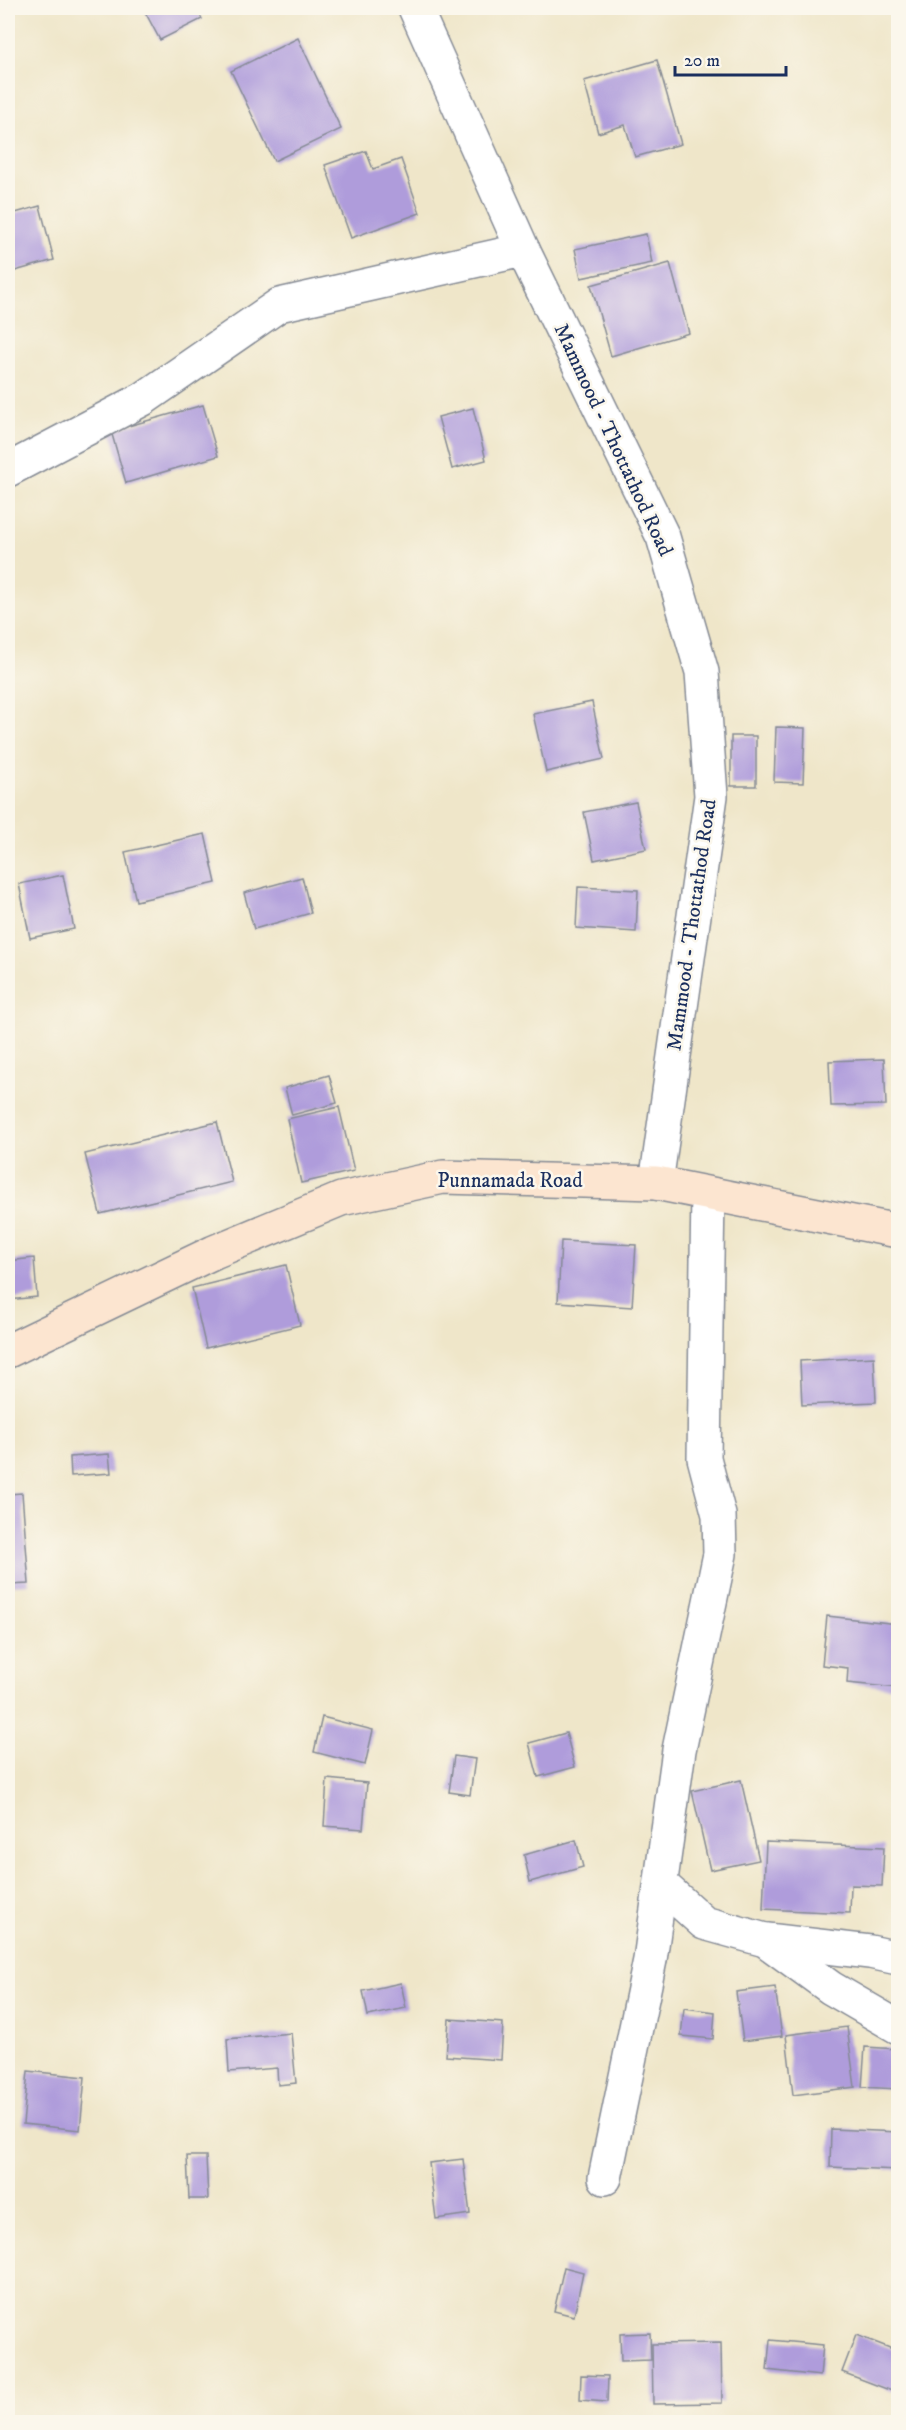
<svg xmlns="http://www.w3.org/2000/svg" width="906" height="2430" viewBox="0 0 906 2430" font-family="'IM FELL DW Pica',serif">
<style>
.building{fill:#af9cdb}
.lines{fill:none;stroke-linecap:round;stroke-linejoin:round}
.minor-casing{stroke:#858a94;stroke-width:36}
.tertiary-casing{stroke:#858a94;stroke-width:36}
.secondary-casing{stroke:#858a94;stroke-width:36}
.minor{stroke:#fff;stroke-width:33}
.tertiary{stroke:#fff;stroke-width:33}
.secondary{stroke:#fce5d0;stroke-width:33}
.labels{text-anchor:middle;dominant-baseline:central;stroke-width:5;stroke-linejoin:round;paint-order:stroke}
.street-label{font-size:21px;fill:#1b2f5e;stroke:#fbf7ec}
</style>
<rect width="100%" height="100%" fill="#fbf7ec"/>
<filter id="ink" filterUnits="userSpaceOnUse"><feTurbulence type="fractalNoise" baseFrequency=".0167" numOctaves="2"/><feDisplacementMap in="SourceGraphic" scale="12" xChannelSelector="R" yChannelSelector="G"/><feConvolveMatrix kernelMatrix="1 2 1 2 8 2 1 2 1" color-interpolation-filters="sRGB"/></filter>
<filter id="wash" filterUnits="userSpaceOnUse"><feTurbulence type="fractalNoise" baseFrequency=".008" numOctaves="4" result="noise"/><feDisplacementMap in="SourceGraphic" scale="24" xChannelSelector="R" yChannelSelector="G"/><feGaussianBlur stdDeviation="1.35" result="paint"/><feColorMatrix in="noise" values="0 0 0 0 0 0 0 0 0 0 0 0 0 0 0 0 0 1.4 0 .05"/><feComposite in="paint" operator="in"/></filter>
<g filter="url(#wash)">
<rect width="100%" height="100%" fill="#efe6c9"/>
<g id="blocks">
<!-- building -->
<g class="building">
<path d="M143 8H196L202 19 160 40Z"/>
<path d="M298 38 341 129 274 161 231 71Z"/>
<path d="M657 60 681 144 635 157 625 125 598 133 584 81Z"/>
<path d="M366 151 373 169 401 159 420 213 351 238 325 165Z"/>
<path d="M40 206 54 260 8 273V215Z"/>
<path d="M646 234 652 263 581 278 575 249Z"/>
<path d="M670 263 689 333 611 356 591 285Z"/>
<path d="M203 405 218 456 126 483 111 431Z"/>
<path d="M473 408 486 460 452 469 438 417Z"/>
<path d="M592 702 604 759 546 772 533 714Z"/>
<path d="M776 727 805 728 803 783 774 782Z"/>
<rect x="731" y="736" width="25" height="50"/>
<path d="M636 802 646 849 594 860 584 812Z"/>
<path d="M205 834 216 883 136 901 125 852Z"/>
<path d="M63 875 74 929 30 938 19 884Z"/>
<path d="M302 877 311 913 254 929 244 893Z"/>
<path d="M578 887 638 890 636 932 576 928Z"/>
<path d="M884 1059 886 1105 831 1106 829 1061Z"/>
<path d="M329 1075 337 1103 292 1115 285 1088Z"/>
<path d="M339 1107 354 1171 301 1183 287 1119Z"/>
<path d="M217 1122 232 1182 100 1214 85 1154Z"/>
<path d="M561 1241 636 1245 632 1307 558 1302Z"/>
<path d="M34 1258 37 1297 8 1300V1261Z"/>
<path d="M286 1265 300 1325 206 1348 192 1288Z"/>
<path d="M874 1357 876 1402 802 1405 800 1361Z"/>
<path d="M109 1454 111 1473 71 1476 70 1457Z"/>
<path d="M22 1493 29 1584 8 1585V1494Z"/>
<path d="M827 1616 898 1624V1688L847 1683 848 1668 822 1665Z"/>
<path d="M322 1717 373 1730 365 1765 314 1752Z"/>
<path d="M566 1733 575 1767 538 1777 529 1743Z"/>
<path d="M454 1756 475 1759 470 1795 449 1792Z"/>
<path d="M327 1779 367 1783 363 1829 324 1826Z"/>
<path d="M741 1780 759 1860 710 1870 692 1791Z"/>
<path d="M576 1840 583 1867 530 1882 524 1855Z"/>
<path d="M766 1842 884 1847 882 1886 851 1885 850 1913 763 1909Z"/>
<path d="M401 1983 406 2008 368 2016 363 1991Z"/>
<path d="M775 1987 782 2036 743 2041 736 1992Z"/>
<path d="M684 2008 715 2012 713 2039 681 2036Z"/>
<path d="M449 2019 503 2023 501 2060 446 2056Z"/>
<path d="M847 2027 855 2087 793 2095 786 2035Z"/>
<path d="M291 2033 296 2083 278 2085 277 2068 229 2072 227 2039Z"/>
<path d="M865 2047 898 2049V2089L862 2087Z"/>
<path d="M28 2071 85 2077 80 2130 23 2124Z"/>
<path d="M831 2129 898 2132V2170L830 2167Z"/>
<path d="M187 2156H206L208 2199H189Z"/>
<path d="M463 2159 470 2214 436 2219 429 2163Z"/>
<path d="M564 2267 583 2272 574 2316 554 2311Z"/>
<path d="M650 2333 651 2360 621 2361 620 2334Z"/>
<path d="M856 2335 898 2351 897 2393 842 2372Z"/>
<path d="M770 2340 823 2345 820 2376 767 2370Z"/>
<path d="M721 2343 722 2403 653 2404 652 2344Z"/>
<path d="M581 2375 608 2376 607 2402 580 2400Z"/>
</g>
</g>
</g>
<g filter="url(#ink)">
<use href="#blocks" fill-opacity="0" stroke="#858a94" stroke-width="1.5"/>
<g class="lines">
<defs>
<g id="minor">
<path d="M8 470 143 399 279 305 523 250"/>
<path d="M662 1885 704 1923 765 1940 831 1988 898 2027"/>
<path d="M767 1940 870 1952 898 1958"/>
<path d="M605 2178 650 1960 679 1750 720 1554 719 1515 704 1458 708 1194"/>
</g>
<path id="tertiary" d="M415 8 523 250 663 537 702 672 711 796 656 1183"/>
<path id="secondary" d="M8 1351 214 1252 341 1199 443 1177 656 1183 898 1231"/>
</defs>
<!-- minor casing -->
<use href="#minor" class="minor-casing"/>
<!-- tertiary casing -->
<use href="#tertiary" class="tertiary-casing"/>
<!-- secondary casing -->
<use href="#secondary" class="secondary-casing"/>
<!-- minor -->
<use href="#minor" class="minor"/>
<!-- tertiary -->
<use href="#tertiary" class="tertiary"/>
<!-- secondary -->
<use href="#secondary" class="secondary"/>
</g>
</g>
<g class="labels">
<!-- street labels -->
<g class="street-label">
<text transform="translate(613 440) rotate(65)">Mammood - Thottathod Road</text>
<text transform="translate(692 925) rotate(-82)">Mammood - Thottathod Road</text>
<text x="510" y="1181">Punnamada Road</text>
</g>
</g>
<!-- margin -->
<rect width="906" height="2430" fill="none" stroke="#fbf7ec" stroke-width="30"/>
<!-- scale -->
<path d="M675 66v9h111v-9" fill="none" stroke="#1b2f5e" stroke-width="3"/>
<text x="684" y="66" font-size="18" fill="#1b2f5e" stroke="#fbf7ec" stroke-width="4.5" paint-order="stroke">20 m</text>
</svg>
